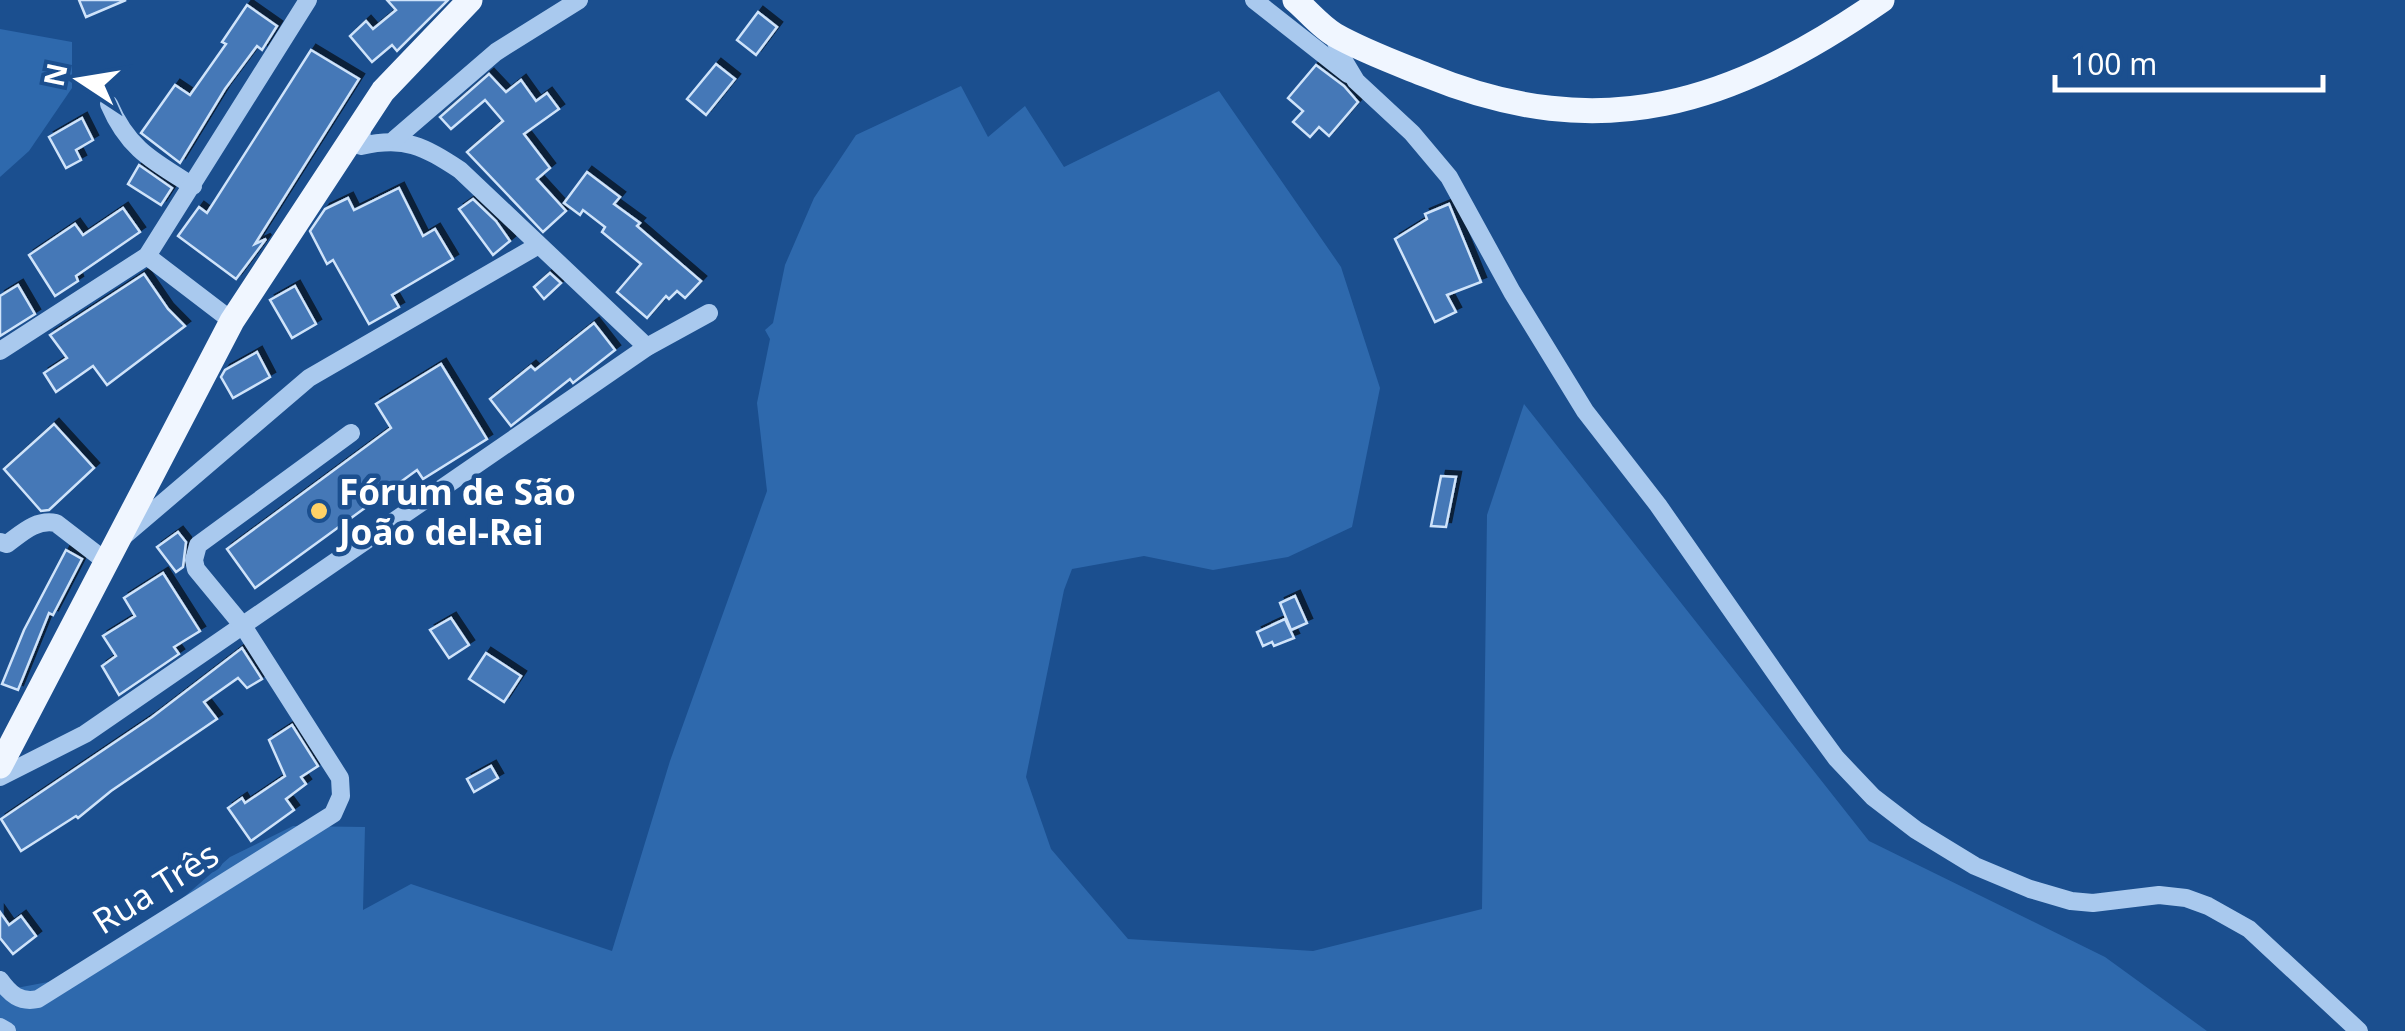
<svg xmlns="http://www.w3.org/2000/svg" width="2405" height="1031" viewBox="0 0 2405 1031" font-family="'Noto Sans',sans-serif">
<style>
.green{fill:#2e69ad}
.building{fill:#4478b7;stroke:#cfe3fa;stroke-width:2.5;filter:url(#shadow)}
.lines{fill:none;stroke-linecap:round;stroke-linejoin:round}
.minor{stroke:#a9c9ee;stroke-width:18}
.major{stroke:#f0f6ff;stroke-width:25}
.poi-dot{fill:#ffd166;stroke:#1b4f8f;stroke-width:4}
.labels{text-anchor:middle;dominant-baseline:central;stroke-width:9;stroke-linejoin:round;paint-order:stroke}
.poi-label{font-size:35px;font-weight:bold;fill:#fff;stroke:#1b4f8f;text-anchor:start}
.street-label{font-size:35px;fill:#fff;stroke:#1b4f8f}
</style>
<defs>
<filter id="shadow"><feDropShadow dx="5" dy="-5" stdDeviation="0" flood-color="#0009"/></filter>
</defs>
<rect width="100%" height="100%" fill="#1b4f8f"/>
<!-- green -->
<g class="green">
<path d="M0 29 72 42V88L29 151 0 177Z"/>
<path d="M961 86 988 137 1025 106 1064 167 1219 91 1341 267 1380 388 1352 527 1288 557 1213 570 1144 556 1072 569 1064 590 1026 777 1051 849 1128 939 1313 951 1482 909 1487 515 1524 404 1869 841 2105 957 2207 1031H0V991L59 980 123 950 230 857 293 826 365 827 363 910 411 884 612 951 670 761 767 491 757 403 770 339 765 330 773 323 785 265 814 198 856 135Z"/>
</g>
<!-- building -->
<g class="building">
<path d="M79 0H126L86 17Z"/>
<path d="M387 0H448L397 51 392 45 372 62 350 36 366 21 373 29 396 10Z"/>
<path d="M247 5 277 26 262 50 257 46 225 89 180 163 141 133 175 85 190 95 226 44 222 42Z"/>
<path d="M758 12 777 27 756 55 737 40Z"/>
<path d="M311 50 359 79 255 244 266 239 236 279 178 236 199 207 207 213Z"/>
<path d="M716 64 735 79 706 115 687 99Z"/>
<path d="M1316 65 1344 86 1358 102 1329 136 1319 127 1310 137 1293 122 1303 111 1288 98Z"/>
<path d="M489 74 506 92 521 80 536 101 547 93 559 109 524 134 550 168 537 179 566 211 543 232 467 152 503 121 485 100 451 129 440 117Z"/>
<path d="M82 118 93 140 76 150 81 160 66 168 49 137Z"/>
<path d="M139 165 172 188 161 205 128 184Z"/>
<path d="M587 172 620 197 614 204 640 223 637 226 701 281 685 298 677 291 669 299 666 296 647 318 617 292 641 264 602 232 605 227 583 210 580 215 564 203Z"/>
<path d="M399 188 423 236 435 229 453 259 392 295 399 307 369 324 333 260 327 264 310 231 325 209 348 198 354 210Z"/>
<path d="M473 199 496 221 510 241 493 255 459 209Z"/>
<path d="M1449 204 1481 282 1447 295 1456 312 1435 322 1395 239 1427 219 1425 214Z"/>
<path d="M123 208 140 232 76 276 78 281 55 296 29 255 75 224 83 235Z"/>
<path d="M550 273 561 283 544 299 534 287Z"/>
<path d="M144 274 168 309 185 326 107 385 93 366 56 392 44 373 67 358 50 335Z"/>
<path d="M18 285 35 314 0 336V296Z"/>
<path d="M295 286 316 324 292 338 270 300Z"/>
<path d="M594 323 615 350 573 383 570 379 511 426 490 399 531 366 535 370Z"/>
<path d="M257 352 270 377 233 398 221 377 225 370Z"/>
<path d="M441 364 487 439 423 479 417 470 255 588 227 549 391 428 376 404Z"/>
<path d="M54 424 94 468 49 510 41 511 4 469Z"/>
<path d="M1441 476 1456 477 1446 527 1431 526Z"/>
<path d="M178 532 186 542 183 567 176 572 157 547Z"/>
<path d="M66 550 82 559 53 615 49 613 18 690 2 684 24 630Z"/>
<path d="M163 573 200 631 174 647 179 654 119 695 102 666 116 656 103 636 135 616 124 598Z"/>
<path d="M1295 596 1307 623 1291 630 1280 603Z"/>
<path d="M451 618 469 645 449 658 430 630Z"/>
<path d="M1285 619 1294 638 1274 646 1272 642 1263 646 1257 632Z"/>
<path d="M242 648 262 679 247 688 238 678 204 702 217 719 111 791 78 818 76 816 21 851 1 819 152 717Z"/>
<path d="M486 653 521 676 504 702 469 679Z"/>
<path d="M292 725 318 766 301 777 306 784 286 799 294 810 251 841 228 808 242 798 245 803 285 776 269 740Z"/>
<path d="M491 766 498 778 474 792 467 779Z"/>
<path d="M0 912 9 925 21 916 36 936 13 954 0 938Z"/>
</g>
<g class="lines">
<!-- minor -->
<g class="minor">
<path d="M1254 0 1348 74"/>
<path d="M1333 34 1341 56 1356 81 1412 133 1449 177 1512 292 1585 411 1658 505 1806 717 1836 758 1873 797 1916 830 1975 866 2030 889 2071 901 2093 903 2159 895 2186 898 2208 906 2249 929 2359 1031"/>
<path d="M109 104C128 149 153 161 193 186"/>
<path d="M362 126 361 146C405 136 423 146 460 170L647 347"/>
<path d="M395 139 496 52 579 0"/>
<path d="M147 256 232 321"/>
<path d="M0 351 147 256 308 0"/>
<path d="M124 536 309 378 537 246"/>
<path d="M0 542 7 544C22 533 36 519 56 523L108 563"/>
<path d="M0 777 85 734 647 347 709 313"/>
<path d="M0 980C10 994 20 1003 38 999L333 814 341 796 340 778 243 626 196 569 194 560 198 545 351 433"/>
<path d="M0 1027 7 1031"/>
</g>
<!-- major -->
<g class="major">
<path d="M1295 0C1308 11 1321 27 1335 35 1363 51 1396 63 1426 75 1602 147 1732 104 1882 0"/>
<path d="M0 766 232 321 383 91 470 0"/>
</g>
</g>
<!-- markers -->
<circle class="poi-dot" cx="319" cy="511" r="10"/>
<g class="labels">
<!-- poi labels -->
<g class="poi-label">
<text x="339" y="491">Fórum de São<tspan x="339" dy="40">João del-Rei</tspan></text>
</g>
<!-- street labels -->
<g class="street-label">
<text transform="translate(155 887) rotate(-32)">Rua Três</text>
</g>
</g>
<!-- north arrow -->
<g transform="translate(80 80) rotate(282)" stroke="#1b4f8f" stroke-width="8" paint-order="stroke">
<path d="M0-8L18 38L0 25L-18 38Z" fill="#ffffff"/>
<text y="-15" font-size="28" font-weight="bold" text-anchor="middle" fill="#ffffff">N</text>
</g>
<!-- scale -->
<path d="M2055 75v15h268v-15" fill="none" stroke="#ffffff" stroke-width="5"/>
<text x="2070" y="75" font-size="30" fill="#ffffff" stroke="#1b4f8f" stroke-width="8" paint-order="stroke">100 m</text>
</svg>
